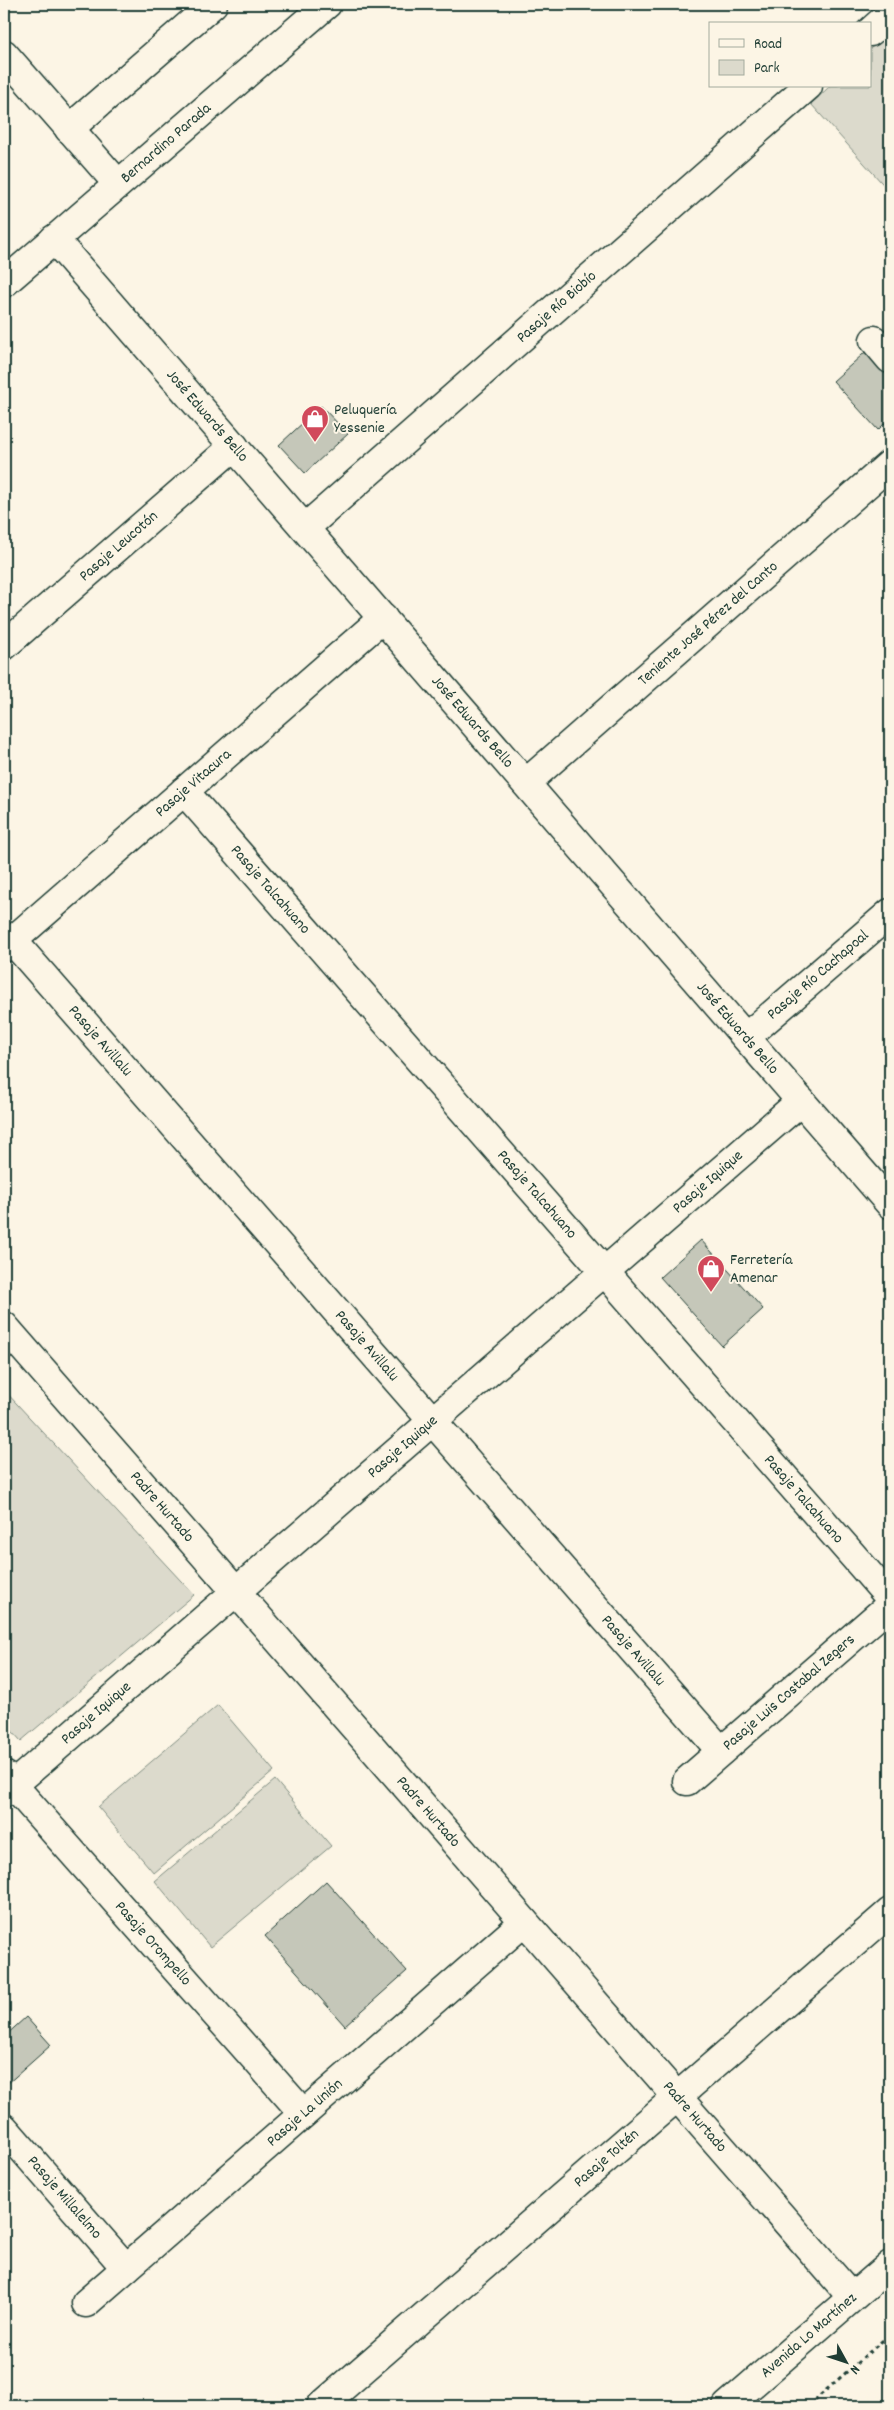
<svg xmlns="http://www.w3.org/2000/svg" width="894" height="2410" viewBox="0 0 894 2410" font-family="Dekko,sans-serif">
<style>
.green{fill:#dcdacc;stroke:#7e8c80}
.building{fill:#c5c7b9;stroke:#1f3d34}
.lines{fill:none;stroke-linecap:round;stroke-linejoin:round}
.street-casing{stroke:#1f3d34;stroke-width:31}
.secondary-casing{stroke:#1f3d34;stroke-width:31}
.path{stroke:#1f3d34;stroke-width:3;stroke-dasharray:4 4;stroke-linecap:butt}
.street{stroke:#fcf5e5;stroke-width:28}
.secondary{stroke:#fcf5e5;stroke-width:28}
.labels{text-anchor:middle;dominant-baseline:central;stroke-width:4;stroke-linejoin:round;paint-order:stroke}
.street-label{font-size:16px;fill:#1f3d34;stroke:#fcf5e5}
.poi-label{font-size:16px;fill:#1f3d34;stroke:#fcf5e5;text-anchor:start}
</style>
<rect width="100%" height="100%" fill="#fcf5e5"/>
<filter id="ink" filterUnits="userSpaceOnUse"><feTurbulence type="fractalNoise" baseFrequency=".02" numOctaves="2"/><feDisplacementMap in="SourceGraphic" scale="10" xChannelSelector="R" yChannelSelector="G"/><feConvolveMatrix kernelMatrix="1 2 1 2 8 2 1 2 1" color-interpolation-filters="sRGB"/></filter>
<g filter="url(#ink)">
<!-- green -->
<g class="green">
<path d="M890 31V192L811 104 830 86H870V49Z"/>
<path d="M4 1390 194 1595 21 1741 4 1722Z"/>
<path d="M218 1705 274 1771 154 1873 98 1807Z"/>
<path d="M275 1780 331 1846 210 1947 155 1881Z"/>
</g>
<!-- building -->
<g class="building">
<path d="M871 347 890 368V418L878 430 833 381Z"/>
<path d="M321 406 348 434 305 473 279 445Z"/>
<path d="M701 1240 763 1309 722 1346 660 1277Z"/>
<path d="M326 1881 407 1971 345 2026 265 1936Z"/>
<path d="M26 2017 51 2045 6 2085 4 2082V2037Z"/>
</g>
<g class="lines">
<defs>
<g id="street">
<path d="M870 32 890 14"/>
<path d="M4 54 118 184"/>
<path d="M69 129 213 4"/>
<path id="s1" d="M54 239 890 1204"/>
<path d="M874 340 890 359"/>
<path id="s2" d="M305 528 808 86"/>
<path id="s3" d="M4 646 234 446"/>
<path id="s4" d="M526 783 890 464"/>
<path id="s5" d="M184 791 890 1598"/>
<path id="s6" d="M12 940 721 1751"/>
<path id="s7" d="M4 948 383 618"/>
<path id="s8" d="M746 1037 890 913"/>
<path id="s9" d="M4 1326 852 2297"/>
<path id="s10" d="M4 1775 303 2113"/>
<path id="s11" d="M687 1781 890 1605"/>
<path id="s12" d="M4 1793 801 1101"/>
<path id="s13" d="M4 2128 126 2268"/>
<path id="s14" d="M86 2303 524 1922"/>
<path id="s15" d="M321 2406 890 1912"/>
</g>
<g id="secondary">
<path id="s16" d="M4 283 327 4"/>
<path id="s17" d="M727 2406 890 2265"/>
</g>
</defs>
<!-- street casing -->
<use href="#street" class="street-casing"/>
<!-- secondary casing -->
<use href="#secondary" class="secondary-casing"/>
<!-- path -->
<path class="path" d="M808 2406 890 2334"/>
<!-- street -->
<use href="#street" class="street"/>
<!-- secondary -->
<use href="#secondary" class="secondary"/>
</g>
</g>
<!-- icons -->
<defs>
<symbol id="shop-pin" viewBox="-11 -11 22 30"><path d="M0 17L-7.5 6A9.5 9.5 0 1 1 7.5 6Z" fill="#d1495b" stroke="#fcf5e5"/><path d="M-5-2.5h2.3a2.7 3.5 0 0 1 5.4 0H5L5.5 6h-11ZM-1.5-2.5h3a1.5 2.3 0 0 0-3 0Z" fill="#fff"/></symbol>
</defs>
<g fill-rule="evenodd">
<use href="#shop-pin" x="299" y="403" width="32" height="43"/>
<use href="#shop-pin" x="695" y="1253" width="32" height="43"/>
</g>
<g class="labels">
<!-- street labels -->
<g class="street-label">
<text stroke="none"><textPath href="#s16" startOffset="214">Bernardino Parada</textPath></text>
<text stroke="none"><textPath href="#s2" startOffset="335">Pasaje Río Biobío</textPath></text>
<text stroke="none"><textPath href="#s1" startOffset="234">José Edwards Bello</textPath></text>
<text stroke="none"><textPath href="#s3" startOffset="152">Pasaje Leucotón</textPath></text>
<text stroke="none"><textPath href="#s4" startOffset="242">Teniente José Pérez del Canto</textPath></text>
<text stroke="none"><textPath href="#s1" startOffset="639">José Edwards Bello</textPath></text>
<text stroke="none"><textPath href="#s7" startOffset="251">Pasaje Vitacura</textPath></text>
<text stroke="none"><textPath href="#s5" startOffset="131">Pasaje Talcahuano</textPath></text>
<text stroke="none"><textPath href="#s8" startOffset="95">Pasaje Río Cachapoal</textPath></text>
<text stroke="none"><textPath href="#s1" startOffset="1044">José Edwards Bello</textPath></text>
<text stroke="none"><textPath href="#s6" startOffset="134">Pasaje Avillalu</textPath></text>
<text stroke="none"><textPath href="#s12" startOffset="932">Pasaje Iquique</textPath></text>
<text stroke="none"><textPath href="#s5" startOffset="536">Pasaje Talcahuano</textPath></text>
<text stroke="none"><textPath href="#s6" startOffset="539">Pasaje Avillalu</textPath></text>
<text stroke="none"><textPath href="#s12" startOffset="528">Pasaje Iquique</textPath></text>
<text stroke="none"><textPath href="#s5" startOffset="941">Pasaje Talcahuano</textPath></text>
<text stroke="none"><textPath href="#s9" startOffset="240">Padre Hurtado</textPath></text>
<text stroke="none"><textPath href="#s6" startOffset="944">Pasaje Avillalu</textPath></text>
<text stroke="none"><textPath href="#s11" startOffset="135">Pasaje Luis Costabal Zegers</textPath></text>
<text stroke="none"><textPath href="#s12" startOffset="122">Pasaje Iquique</textPath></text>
<text stroke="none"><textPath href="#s9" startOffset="645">Padre Hurtado</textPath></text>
<text stroke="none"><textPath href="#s10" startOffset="225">Pasaje Orompello</textPath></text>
<text stroke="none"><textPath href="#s14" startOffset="290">Pasaje La Unión</textPath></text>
<text stroke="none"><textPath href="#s9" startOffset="1050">Padre Hurtado</textPath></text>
<text stroke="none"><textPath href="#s15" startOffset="378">Pasaje Toltén</textPath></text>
<text stroke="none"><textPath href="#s13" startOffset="92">Pasaje Millalelmo</textPath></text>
<text stroke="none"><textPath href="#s17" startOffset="108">Avenida Lo Martínez</textPath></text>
</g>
<!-- poi labels -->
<g class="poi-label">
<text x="334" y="410">Peluquería<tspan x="334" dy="18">Yessenie</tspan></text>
<text x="730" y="1260">Ferretería<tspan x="730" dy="18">Amenar</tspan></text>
</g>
</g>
<!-- margin -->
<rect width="894" height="2410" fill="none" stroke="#fcf5e5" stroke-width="20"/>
<rect x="10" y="10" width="874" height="2390" fill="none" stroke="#1f3d34" stroke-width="2" filter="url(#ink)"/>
<!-- legend -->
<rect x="709" y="22" width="162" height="65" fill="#fcf5e5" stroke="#a4ab9e"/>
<rect x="719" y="39" width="25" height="8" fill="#fcf5e5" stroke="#a4ab9e"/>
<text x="754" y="48" font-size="15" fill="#1f3d34">Road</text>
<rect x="719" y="60" width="25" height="15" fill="#dcdacc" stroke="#a4ab9e"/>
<text x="754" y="72" font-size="15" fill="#1f3d34">Park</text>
<!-- north arrow -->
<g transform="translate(846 2362) rotate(130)" stroke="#fcf5e5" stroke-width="4" paint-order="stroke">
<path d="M0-4L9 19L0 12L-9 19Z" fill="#1f3d34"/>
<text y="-8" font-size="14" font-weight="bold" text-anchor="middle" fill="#1f3d34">N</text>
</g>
</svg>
